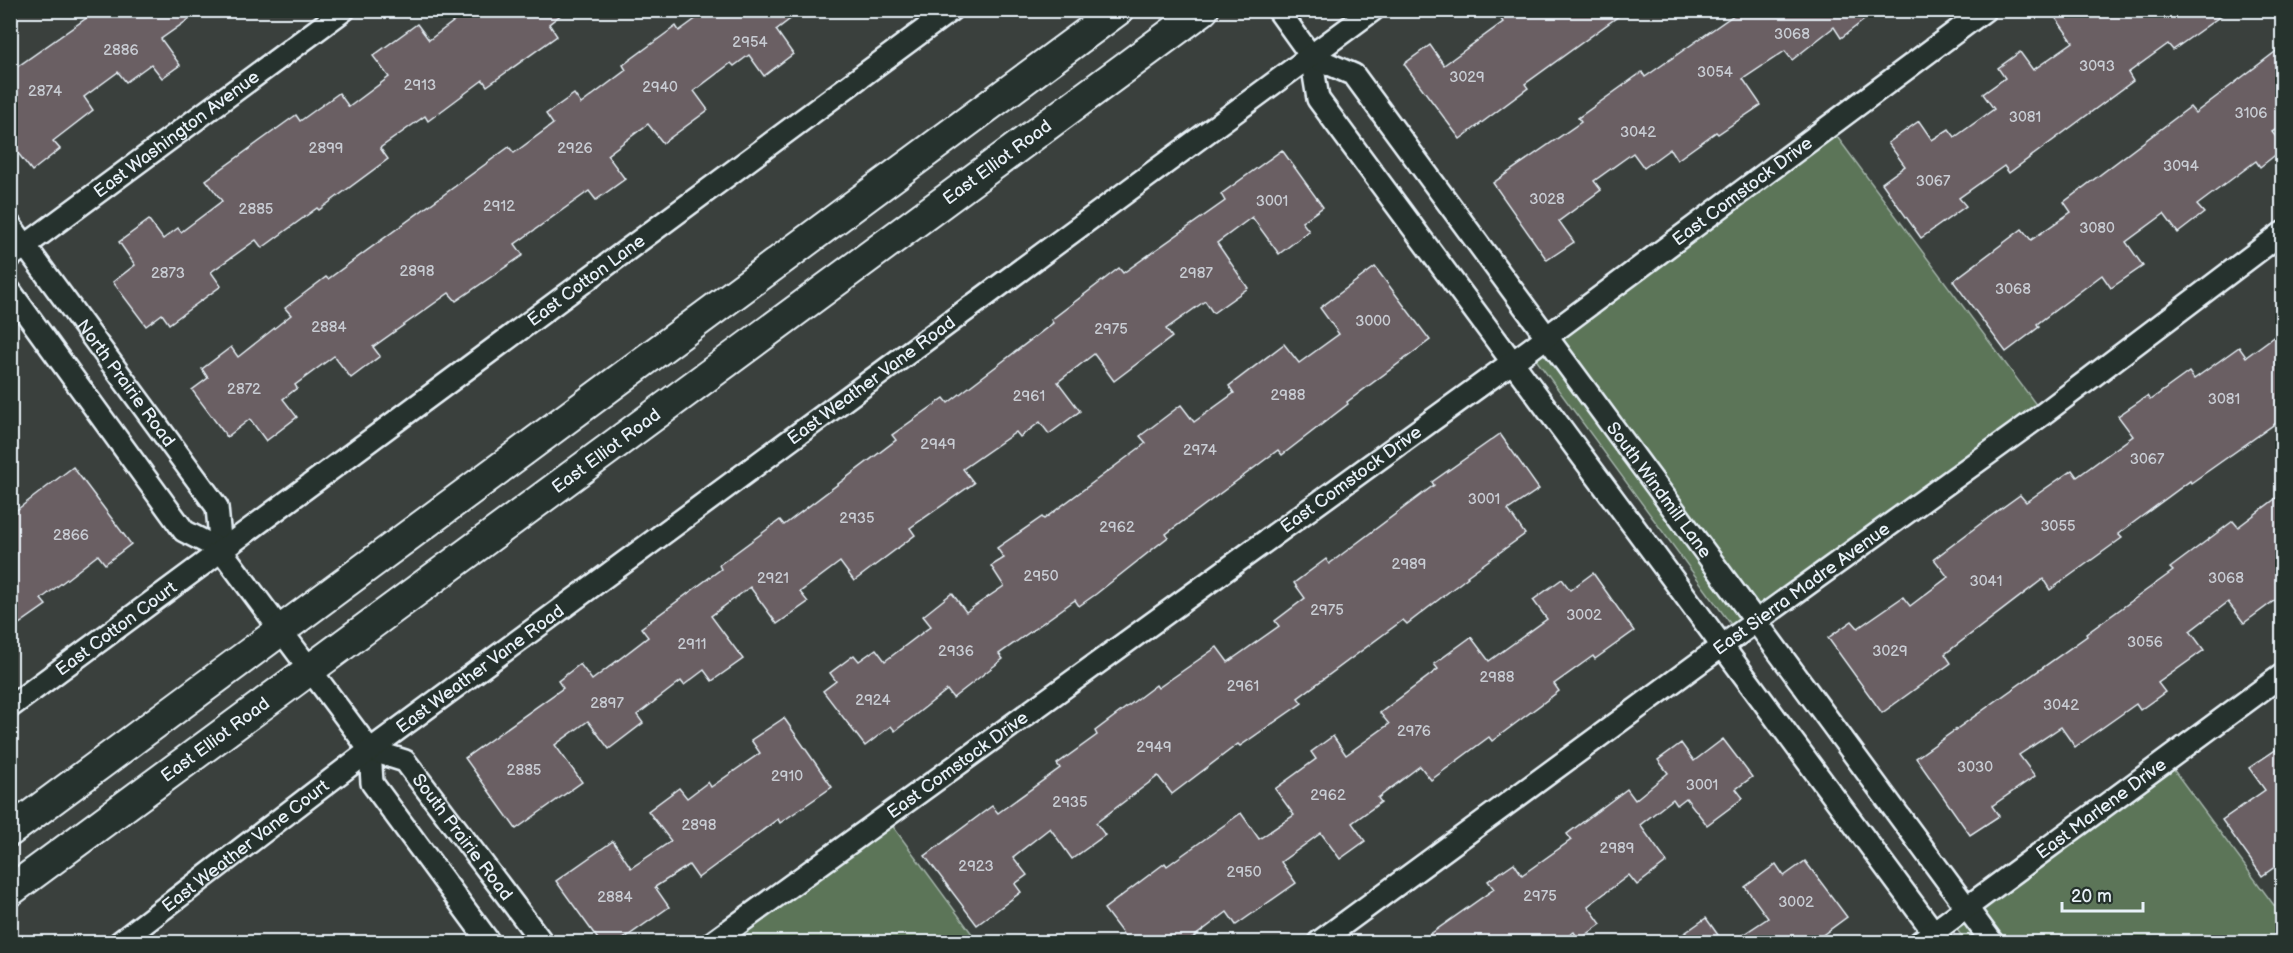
<svg xmlns="http://www.w3.org/2000/svg" width="2293" height="953" viewBox="0 0 2293 953" font-family="'Balsamiq Sans',sans-serif">
<style>
.green{fill:#5c7459;stroke:#a2b2a8;stroke-width:1.5}
.building{fill:#6a5f63;stroke:#e8f1f8;stroke-width:1.5}
.lines{fill:none;stroke-linecap:round;stroke-linejoin:round}
.minor-casing{stroke:#e8f1f8;stroke-width:26}
.secondary-casing{stroke:#e8f1f8;stroke-width:34}
.minor{stroke:#26332d;stroke-width:21}
.secondary{stroke:#26332d;stroke-width:30}
.labels{text-anchor:middle;dominant-baseline:central;stroke-width:4.5;stroke-linejoin:round;paint-order:stroke}
.number-label{font-size:15px;fill:#c8ccd3}
.street-label{font-size:18px;fill:#e8f1f8;stroke:#26332d}
</style>
<rect width="100%" height="100%" fill="#3a403d"/>
<filter id="ink" filterUnits="userSpaceOnUse"><feTurbulence type="fractalNoise" baseFrequency=".0167" numOctaves="2"/><feDisplacementMap in="SourceGraphic" scale="12" xChannelSelector="R" yChannelSelector="G"/><feConvolveMatrix kernelMatrix="1 2 1 2 8 2 1 2 1" color-interpolation-filters="sRGB"/></filter>
<g filter="url(#ink)">
<!-- green -->
<g class="green">
<path d="M1829 126 2043 414 1738 634 1529 350Z"/>
<path d="M2167 761 2282 916V942H1966L1950 920Z"/>
<path d="M886 817 978 942H713Z"/>
</g>
<!-- building -->
<g class="building">
<path d="M98 10H202L161 39 180 65 162 78 151 64 126 82 118 72 84 97 93 110 53 141 60 149 32 171 10 143V72Z"/>
<path d="M469 10H567L549 24 557 36 487 86 483 80 428 121 425 116 380 148 388 159 319 210 317 208 262 248 256 240 211 272 221 286 169 324 162 314 146 326 113 282 135 265 119 242 149 220 163 239 178 228 181 232 222 201 206 180 296 115 300 121 339 93 349 107 389 77 373 56 417 24 429 40Z"/>
<path d="M708 10H802L776 30 793 54 764 76 749 55 734 66 731 63 694 91 708 110 663 143 648 124 607 155 625 179 596 200 589 191 515 244 523 255 456 301 449 293 373 347 380 356 351 378 334 356 295 385 297 388 283 399 297 417 266 441 250 419 227 437 192 390 208 378 202 369 231 347 238 357 291 315 285 308 326 277 328 279 509 147 514 153 553 124 546 114 574 94 581 104 626 70 623 65 676 26 679 31Z"/>
<path d="M1495 10H1627L1525 84 1528 88 1460 139 1404 64 1430 45 1444 65 1503 22Z"/>
<path d="M1741 10H1877L1841 38 1834 27 1792 60 1785 51 1743 79 1761 105 1718 134 1716 132 1677 160 1670 149 1644 168 1633 153 1594 181 1601 190 1559 221 1574 242 1547 260 1493 183 1581 122 1578 118 1642 72 1645 77Z"/>
<path d="M2050 10H2229L2173 50 2168 44 2128 73 2133 81 2009 173 2004 166 1959 198 1966 206 1921 238 1882 183 1905 166 1888 143 1919 121 1932 140 1949 129 1955 137 1994 109 1983 94 2005 78 1998 68 2020 52 2033 70 2073 42Z"/>
<path d="M2283 46V125L2272 132 2283 146V149L2260 167 2256 161 2197 205 2204 213 2178 233 2164 214 2126 242 2143 266 2111 288 2102 275 2037 324 2039 327 2006 352 1953 281 2022 229 2031 240 2071 212 2064 202 2190 107 2195 113Z"/>
<path d="M1282 150 1323 207 1302 222 1309 231 1279 254 1252 217 1217 243 1248 288 1213 313 1205 301 1166 329 1172 337 1114 381 1094 354 1058 382 1080 411 1049 434 1040 422 1020 437 1016 432 963 469 974 483 910 528 915 535 854 581 840 562 800 592 808 602 777 624 750 587 711 616 743 659 712 681 704 670 684 685 681 681 637 715 643 723 609 749 588 721 555 745 582 782 516 829 465 758 563 688 558 681 580 664 592 680 648 637 641 628 721 569 719 565 780 520 784 525 896 440 892 435 944 398 948 403 1053 323 1051 320 1119 268 1123 273 1225 201 1221 194Z"/>
<path d="M1375 267 1430 340 1347 402 1348 404 1282 455 1278 450 1166 534 1168 537 1096 594 1079 606 1075 600 999 654 1003 659 953 698 947 690 895 731 891 726 865 746 823 691 836 681 830 673 854 655 859 661 876 649 885 661 931 626 923 616 952 593 966 612 1004 586 991 566 1004 558 997 548 1042 517 1044 519 1146 443 1140 436 1181 405 1194 422 1234 393 1229 386 1284 344 1299 363 1339 334 1320 308Z"/>
<path d="M2283 330V418L2191 483 2190 481 2118 534 2122 538 2050 590 2043 579 1945 654 1951 663 1882 713 1828 638 1852 621 1858 628 1903 597 1910 606 1948 577 1934 559 1988 518 2020 495 2026 502 2072 470 2077 477 2133 436 2118 416 2147 396 2150 400 2189 372 2194 379 2239 347 2246 357Z"/>
<path d="M1500 434 1539 489 1508 510 1525 534 1467 576 1468 577 1407 624 1403 620 1298 698 1302 703 1240 746 1238 744 1172 794 1158 776 1096 823 1105 835 1072 859 1050 828 1013 857 1027 875 1015 884 1021 892 977 925 925 856 992 806 998 813 1060 768 1057 764 1097 735 1095 731 1156 685 1158 688 1217 647 1228 662 1279 626 1275 621 1305 598 1294 583 1326 559 1329 564 1434 485 1432 482Z"/>
<path d="M73 467 131 544 105 564 98 555 41 599 46 605 19 624 10 613V515Z"/>
<path d="M2283 493V594L2244 623 2228 602 2190 631 2204 650 2158 683 2165 692 2140 710 2136 704 2075 747 2061 727 2019 755 2035 776 1992 806 1999 816 1970 835 1916 758 2087 636 2086 634 2173 571 2170 568 2233 521 2238 527Z"/>
<path d="M1593 573 1634 631 1595 659 1593 656 1554 684 1559 691 1492 741 1489 737 1431 780 1420 766 1378 798 1381 802 1352 823 1365 841 1340 859 1321 833 1281 862 1296 883 1236 925 1227 912 1187 942H1129L1104 909 1165 863 1167 866 1241 813 1259 839 1294 815 1275 789 1316 759 1311 752 1333 736 1346 755 1389 724 1380 713 1438 669 1434 664 1471 637 1489 661 1547 619 1533 600 1562 579 1570 590Z"/>
<path d="M784 718 832 787 780 823 778 819 698 878 689 865 655 887 669 907 619 942H600L556 881 613 841 631 868 671 841 648 811 679 788 687 798 708 782 711 787 760 753 751 740Z"/>
<path d="M1723 739 1752 777 1736 789 1743 798 1707 825 1686 798 1677 805 1673 799 1640 825 1667 862 1637 885 1629 875 1588 906 1601 924 1579 940 1574 932 1559 942H1419L1494 889 1488 881 1514 863 1522 875 1571 840 1567 834 1627 789 1635 800 1668 773 1658 760 1681 743 1694 761Z"/>
<path d="M2283 745V861L2262 876 2222 820 2265 790 2249 768Z"/>
<path d="M1805 861 1847 917 1813 942H1732L1768 918 1745 887 1776 864 1784 876Z"/>
<path d="M1706 918 1723 942H1672Z"/>
</g>
<g class="lines">
<defs>
<g id="minor">
<path d="M1278 10 1311 56 1318 99 1941 942"/>
<path id="s1" d="M1311 56 1354 75 1992 942"/>
<path id="s2" d="M10 225 217 507 221 550"/>
<path id="s3" d="M10 257 344 10"/>
<path d="M10 291 184 531 221 550 370 750 372 783 489 942"/>
<path id="s4" d="M10 707 951 10"/>
<path id="s5" d="M370 750 405 761 542 942"/>
<path id="s6" d="M120 942 370 750 1373 10"/>
<path id="s7" d="M713 942 1529 350 1985 10"/>
<path id="s8" d="M1319 942 1722 646 2043 414 2282 233"/>
<path id="s9" d="M1920 942 2282 675"/>
</g>
<g id="secondary">
<path d="M10 831 1118 10"/>
<path id="s10" d="M10 891 1203 10"/>
</g>
</defs>
<!-- minor casing -->
<use href="#minor" class="minor-casing"/>
<!-- secondary casing -->
<use href="#secondary" class="secondary-casing"/>
<!-- minor -->
<use href="#minor" class="minor"/>
<!-- secondary -->
<use href="#secondary" class="secondary"/>
</g>
</g>
<g class="labels">
<!-- number labels -->
<g class="number-label">
<text x="1792" y="34">3068</text>
<text x="750" y="42">2954</text>
<text x="121" y="50">2886</text>
<text x="2097" y="66">3093</text>
<text x="1715" y="72">3054</text>
<text x="1467" y="77">3029</text>
<text x="420" y="85">2913</text>
<text x="660" y="87">2940</text>
<text x="45" y="91">2874</text>
<text x="2251" y="113">3106</text>
<text x="2025" y="117">3081</text>
<text x="1638" y="132">3042</text>
<text x="326" y="148">2899</text>
<text x="575" y="148">2926</text>
<text x="2181" y="166">3094</text>
<text x="1933" y="181">3067</text>
<text x="1547" y="199">3028</text>
<text x="1272" y="201">3001</text>
<text x="499" y="206">2912</text>
<text x="256" y="209">2885</text>
<text x="2097" y="228">3080</text>
<text x="417" y="271">2898</text>
<text x="168" y="273">2873</text>
<text x="1196" y="273">2987</text>
<text x="2013" y="289">3068</text>
<text x="1373" y="321">3000</text>
<text x="329" y="327">2884</text>
<text x="1111" y="329">2975</text>
<text x="244" y="389">2872</text>
<text x="1288" y="395">2988</text>
<text x="1029" y="396">2961</text>
<text x="2224" y="399">3081</text>
<text x="938" y="444">2949</text>
<text x="1200" y="450">2974</text>
<text x="2147" y="459">3067</text>
<text x="1484" y="499">3001</text>
<text x="857" y="518">2935</text>
<text x="2058" y="526">3055</text>
<text x="1117" y="527">2962</text>
<text x="71" y="535">2866</text>
<text x="1409" y="564">2989</text>
<text x="1041" y="576">2950</text>
<text x="773" y="578">2921</text>
<text x="2226" y="578">3068</text>
<text x="1986" y="581">3041</text>
<text x="1327" y="610">2975</text>
<text x="1584" y="615">3002</text>
<text x="2145" y="642">3056</text>
<text x="692" y="644">2911</text>
<text x="956" y="651">2936</text>
<text x="1890" y="651">3029</text>
<text x="1497" y="677">2988</text>
<text x="1243" y="686">2961</text>
<text x="873" y="700">2924</text>
<text x="607" y="703">2897</text>
<text x="2061" y="705">3042</text>
<text x="1414" y="731">2976</text>
<text x="1154" y="747">2949</text>
<text x="1975" y="767">3030</text>
<text x="524" y="770">2885</text>
<text x="787" y="776">2910</text>
<text x="1702" y="785">3001</text>
<text x="1328" y="795">2962</text>
<text x="1070" y="802">2935</text>
<text x="699" y="825">2898</text>
<text x="1617" y="848">2989</text>
<text x="976" y="866">2923</text>
<text x="1244" y="872">2950</text>
<text x="1540" y="896">2975</text>
<text x="615" y="897">2884</text>
<text x="1796" y="902">3002</text>
</g>
<!-- street labels -->
<g class="street-label">
<text stroke="none"><textPath href="#s3" startOffset="207">East Washington Avenue</textPath></text>
<text stroke="none"><textPath href="#s10" startOffset="1227">East Elliot Road</textPath></text>
<text stroke="none"><textPath href="#s7" startOffset="1274">East Comstock Drive</textPath></text>
<text stroke="none"><textPath href="#s4" startOffset="717">East Cotton Lane</textPath></text>
<text stroke="none"><textPath href="#s6" startOffset="938">East Weather Vane Road</textPath></text>
<text stroke="none"><textPath href="#s2" startOffset="196">North Prairie Road</textPath></text>
<text stroke="none"><textPath href="#s10" startOffset="741">East Elliot Road</textPath></text>
<text stroke="none"><textPath href="#s7" startOffset="788">East Comstock Drive</textPath></text>
<text stroke="none"><textPath href="#s1" startOffset="562">South Windmill Lane</textPath></text>
<text stroke="none"><textPath href="#s8" startOffset="598">East Sierra Madre Avenue</textPath></text>
<text stroke="none"><textPath href="#s4" startOffset="132">East Cotton Court</textPath></text>
<text stroke="none"><textPath href="#s6" startOffset="452">East Weather Vane Road</textPath></text>
<text stroke="none"><textPath href="#s10" startOffset="255">East Elliot Road</textPath></text>
<text stroke="none"><textPath href="#s7" startOffset="302">East Comstock Drive</textPath></text>
<text stroke="none"><textPath href="#s9" startOffset="225">East Marlene Drive</textPath></text>
<text stroke="none"><textPath href="#s5" startOffset="132">South Prairie Road</textPath></text>
<text stroke="none"><textPath href="#s6" startOffset="158">East Weather Vane Court</textPath></text>
</g>
</g>
<!-- margin -->
<rect width="2293" height="953" fill="none" stroke="#26332d" stroke-width="36"/>
<rect x="18" y="18" width="2257" height="917" fill="none" stroke="#e8f1f8" stroke-width="2" filter="url(#ink)"/>
<!-- scale -->
<path d="M2062 902v9h81v-9" fill="none" stroke="#e8f1f8" stroke-width="3"/>
<text x="2071" y="902" font-size="18" fill="#e8f1f8" stroke="#26332d" stroke-width="4.5" paint-order="stroke">20 m</text>
</svg>
